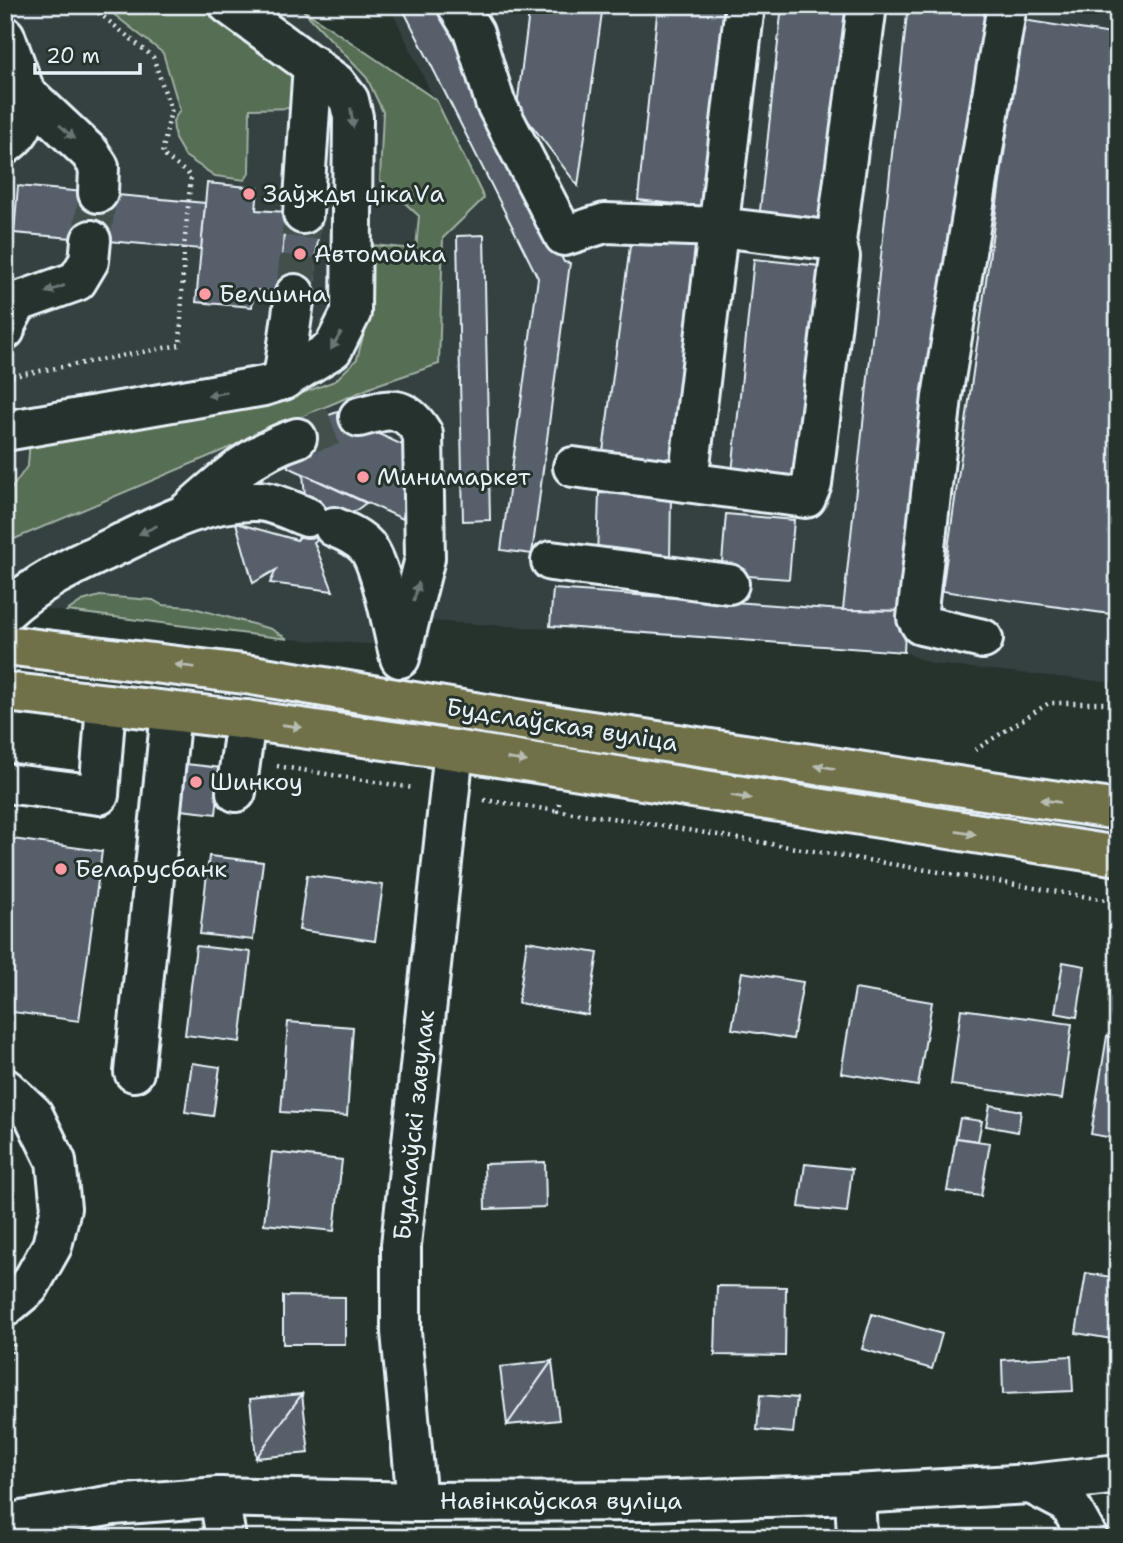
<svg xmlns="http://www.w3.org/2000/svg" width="1123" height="1543" viewBox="0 0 1123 1543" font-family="'Shantell Sans',sans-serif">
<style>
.built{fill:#344040}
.green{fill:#576e52;stroke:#a0b0a5;stroke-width:2}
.building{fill:#565e6b;stroke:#e8f1f8;stroke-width:2}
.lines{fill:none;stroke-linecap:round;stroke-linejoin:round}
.minor-tunnel{stroke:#43504b;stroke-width:38;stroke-dasharray:38 19;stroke-linecap:butt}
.minor-casing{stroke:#e8f1f8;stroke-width:44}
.major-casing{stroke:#e8f1f8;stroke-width:44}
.path{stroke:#e8f1f8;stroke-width:4.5;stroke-dasharray:2 5;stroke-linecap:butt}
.minor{stroke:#26332d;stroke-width:38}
.major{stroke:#6f704a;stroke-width:38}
.oneway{fill:#6a7674}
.oneway2{fill:#b8bdb2}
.poi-dot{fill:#ff9aa2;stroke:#26332d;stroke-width:2.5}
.labels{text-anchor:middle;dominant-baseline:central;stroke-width:6;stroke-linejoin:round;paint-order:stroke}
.poi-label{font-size:24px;fill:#e8f1f8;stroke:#26332d;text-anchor:start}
.street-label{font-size:24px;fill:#e8f1f8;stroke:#26332d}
</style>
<rect width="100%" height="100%" fill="#26332d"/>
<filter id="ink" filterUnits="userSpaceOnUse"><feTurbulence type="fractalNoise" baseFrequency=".0143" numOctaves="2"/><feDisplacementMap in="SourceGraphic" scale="14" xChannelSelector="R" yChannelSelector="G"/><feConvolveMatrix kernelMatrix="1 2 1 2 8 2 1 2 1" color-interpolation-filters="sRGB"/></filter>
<g filter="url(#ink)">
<!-- built -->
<path class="built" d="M5 5H296L434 99 389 5H1103L1118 8V683L932 664 904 652 431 621 429 648 288 639 5 604Z"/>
<!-- green -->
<g class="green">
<path d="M102 5H199L302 81 300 108 250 109 249 173 245 180 215 176 185 156 175 139 173 121 180 110 163 53Z"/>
<path d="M302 9 436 100 484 198 443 238 439 364 379 384 5 543V498L28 465 30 440 284 400 335 381 357 359 369 314 373 245 416 249 419 216 380 180 383 112 367 78Z"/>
<path d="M100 596 153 600 162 605 190 607 271 629 288 639 67 611 82 601Z"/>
</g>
<!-- building -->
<g class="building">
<path d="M401 5H436L564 262 570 263 532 554 501 550 538 278Z"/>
<path d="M530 5H603L578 186 517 106Z"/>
<path d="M658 5H735L714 208 638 200Z"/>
<path d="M782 5H847L824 227 759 220Z"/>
<path d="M908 5H987L906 611 843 610Z"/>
<path d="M1023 20 1118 35V615L942 591Z"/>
<path d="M207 183 258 188 256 210 286 212 279 292 254 290 252 307 196 302Z"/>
<path d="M18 186 205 203 201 249 14 233Z"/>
<path d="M286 212 320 215 313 295 279 292Z"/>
<path d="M484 235 490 520 463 521 457 236Z"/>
<path d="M631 238 701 247 671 476 601 467Z"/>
<path d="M754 259 820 266 798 480 732 473Z"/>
<path d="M355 406 362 426 409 448 403 519 288 467 285 457 294 427Z"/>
<path d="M303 474 366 503 314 542 333 591 270 583 276 570 253 583 236 523 297 540 308 528Z"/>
<path d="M599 493 671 495 670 560 597 558Z"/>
<path d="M726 514 794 520 789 579 721 574Z"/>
<path d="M553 589 843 610 906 611 904 652 550 626Z"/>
<path d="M177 763 221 768 216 814 172 809Z"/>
<path d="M5 838 102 851 79 1021 5 1011Z"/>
<path d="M209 856 263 862 253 940 200 934Z"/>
<path d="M307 875 383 885 375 941 299 930Z"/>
<path d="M527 941 598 953 588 1015 518 1003Z"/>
<path d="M196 946 251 952 240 1042 185 1035Z"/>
<path d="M1063 962 1085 966 1077 1017 1055 1013Z"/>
<path d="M742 972 803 982 793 1039 732 1029Z"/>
<path d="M855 989 932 1002 918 1086 841 1073Z"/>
<path d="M961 1009 1072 1024 1062 1099 951 1085Z"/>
<path d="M288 1022 353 1027 347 1116 281 1112Z"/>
<path d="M1107 1036 1118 1037V1139L1091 1134Z"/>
<path d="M192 1063 220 1067 213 1116 185 1112Z"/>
<path d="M990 1105 1021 1111 1018 1132 986 1126Z"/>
<path d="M960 1118 982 1121 978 1141 956 1138Z"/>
<path d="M956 1138 990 1143 981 1196 947 1191Z"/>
<path d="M272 1152 342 1160 334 1231 264 1224Z"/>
<path d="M545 1162 546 1207 485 1209 484 1164Z"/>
<path d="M805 1164 852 1169 847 1212 799 1207Z"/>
<path d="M1086 1273 1118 1278V1340L1076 1333Z"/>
<path d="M717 1286 786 1287 785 1356 715 1355Z"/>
<path d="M283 1296 345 1297V1344H283Z"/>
<path d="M872 1314 942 1334 932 1369 862 1349Z"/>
<path d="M1071 1356 1073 1391 1003 1394 1002 1360Z"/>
<path d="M552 1361 531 1391 507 1425 500 1367Z"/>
<path d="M552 1361 559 1420 507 1425Z"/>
<path d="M302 1394 256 1458 250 1399Z"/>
<path d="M302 1394 309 1453 256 1458Z"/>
<path d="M760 1395 797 1398 793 1433 757 1430Z"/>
</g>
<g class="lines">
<!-- minor-tunnel -->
<g class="minor-tunnel">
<path d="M91 240 98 193"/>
<path d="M295 294 303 214"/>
<path d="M297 438 359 417"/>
</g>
<defs>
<g id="minor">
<path d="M457 5 474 33 495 102 564 236 605 223 719 227 836 241"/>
<path d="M5 36 25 92 90 153 99 167 98 193"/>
<path d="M5 145C27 129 26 118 25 92"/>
<path d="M303 214 313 65"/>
<path d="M5 330 6 324 18 302 77 281 89 261 91 240"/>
<path d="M283 380 295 294"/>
<path d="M359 417C389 408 405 404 423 434L425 558 400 658"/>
<path d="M5 431 264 386 283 380 333 349 351 313 353 117 349 100 336 83 229 5"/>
<path d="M573 467 806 498 812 484 840 257 836 241 867 5"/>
<path d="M688 482 745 5"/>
<path d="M187 512C221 482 253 452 297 438"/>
<path d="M334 527C346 532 358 537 367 547 382 565 392 628 399 654"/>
<path d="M551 561 729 584"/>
<path d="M5 612C40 579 81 562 124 542 165 522 209 500 256 501 273 501 291 511 307 517"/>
<path d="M983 639 921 625 917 618 942 397 1007 5"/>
<path d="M5 783 99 795 106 704"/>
<path d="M236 792 246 720"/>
<path d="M134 1072 171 712"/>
<path d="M5 1088 33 1114 56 1161 61 1208 52 1246 29 1287 5 1307"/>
<path d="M1031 1484 1069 1504 1088 1538"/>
<path d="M855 1494 857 1538"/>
<path d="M219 1497 226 1538"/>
<path d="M417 1502 401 1332V1245L454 750"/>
<path d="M5 1524 113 1505 219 1497 417 1502 647 1501 855 1494 1031 1484 1118 1474"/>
</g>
<g id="major">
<path d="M5 645 252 675 571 728 1118 810"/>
<path d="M5 692 246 720 454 750 1118 856"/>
</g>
</defs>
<!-- minor casing -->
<use href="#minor" class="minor-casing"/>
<!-- major casing -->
<use href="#major" class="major-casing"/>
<!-- path -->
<g class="path">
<path d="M5 375 13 376 180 345 184 248 191 176 162 154 171 110 153 57 89 5"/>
<path d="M975 750 1049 703H1118"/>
<path d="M277 766 413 788"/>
<path d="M484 800 558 811"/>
<path d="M559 803 558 811 634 821 1118 902"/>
<path d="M5 1373 14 1343"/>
</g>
<!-- minor -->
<use href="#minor" class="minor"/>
<!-- major -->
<use href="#major" class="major"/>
</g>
<!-- one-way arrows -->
<defs><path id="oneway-solid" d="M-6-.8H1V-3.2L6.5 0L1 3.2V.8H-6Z" transform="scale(1.75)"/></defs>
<g class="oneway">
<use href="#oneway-solid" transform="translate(352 118) rotate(83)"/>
<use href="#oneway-solid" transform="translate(67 132) rotate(43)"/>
<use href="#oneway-solid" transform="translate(55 289) rotate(160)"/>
<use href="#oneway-solid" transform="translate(336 341) rotate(121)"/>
<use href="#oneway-solid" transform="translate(217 394) rotate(170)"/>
<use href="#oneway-solid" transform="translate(148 530) rotate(155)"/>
<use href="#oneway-solid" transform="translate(416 592) rotate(-76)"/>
</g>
<g class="oneway2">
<use href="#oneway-solid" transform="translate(185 666) rotate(-173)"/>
<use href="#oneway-solid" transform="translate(292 726) rotate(8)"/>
<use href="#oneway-solid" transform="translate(517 760) rotate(9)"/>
<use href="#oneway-solid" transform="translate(825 767) rotate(-171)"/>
<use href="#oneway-solid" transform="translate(741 797) rotate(9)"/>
<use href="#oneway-solid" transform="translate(1050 801) rotate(-172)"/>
<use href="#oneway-solid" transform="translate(966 833) rotate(9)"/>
</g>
</g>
<!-- markers -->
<g class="poi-dot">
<circle cx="249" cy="194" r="7"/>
<circle cx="300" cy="254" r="7"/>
<circle cx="205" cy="294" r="7"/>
<circle cx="363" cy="477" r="7"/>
<circle cx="196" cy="782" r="7"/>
<circle cx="61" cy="869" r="7"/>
</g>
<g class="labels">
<!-- poi labels -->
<g class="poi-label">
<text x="263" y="194">Заўжды цікаVа</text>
<text x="314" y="254">Автомойка</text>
<text x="219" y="294">Белшина</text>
<text x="377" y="477">Минимаркет</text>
<text x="210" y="782">Шинкоу</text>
<text x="75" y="869">Беларусбанк</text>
</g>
<!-- street labels -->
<g class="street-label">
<text transform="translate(562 725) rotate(9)">Будслаўская вуліца</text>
<text transform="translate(414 1125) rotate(-84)">Будслаўскі завулак</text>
<text x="561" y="1501">Навінкаўская вуліца</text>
</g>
</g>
<!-- margin -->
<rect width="1123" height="1543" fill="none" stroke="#26332d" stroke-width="28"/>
<rect x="14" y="14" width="1095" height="1515" fill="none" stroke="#e8f1f8" stroke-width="2.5" filter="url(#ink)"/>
<!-- scale -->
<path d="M35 63v10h105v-10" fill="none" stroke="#e8f1f8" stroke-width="3.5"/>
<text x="46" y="63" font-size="21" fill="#e8f1f8" stroke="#26332d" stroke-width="5" paint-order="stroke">20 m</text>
</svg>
